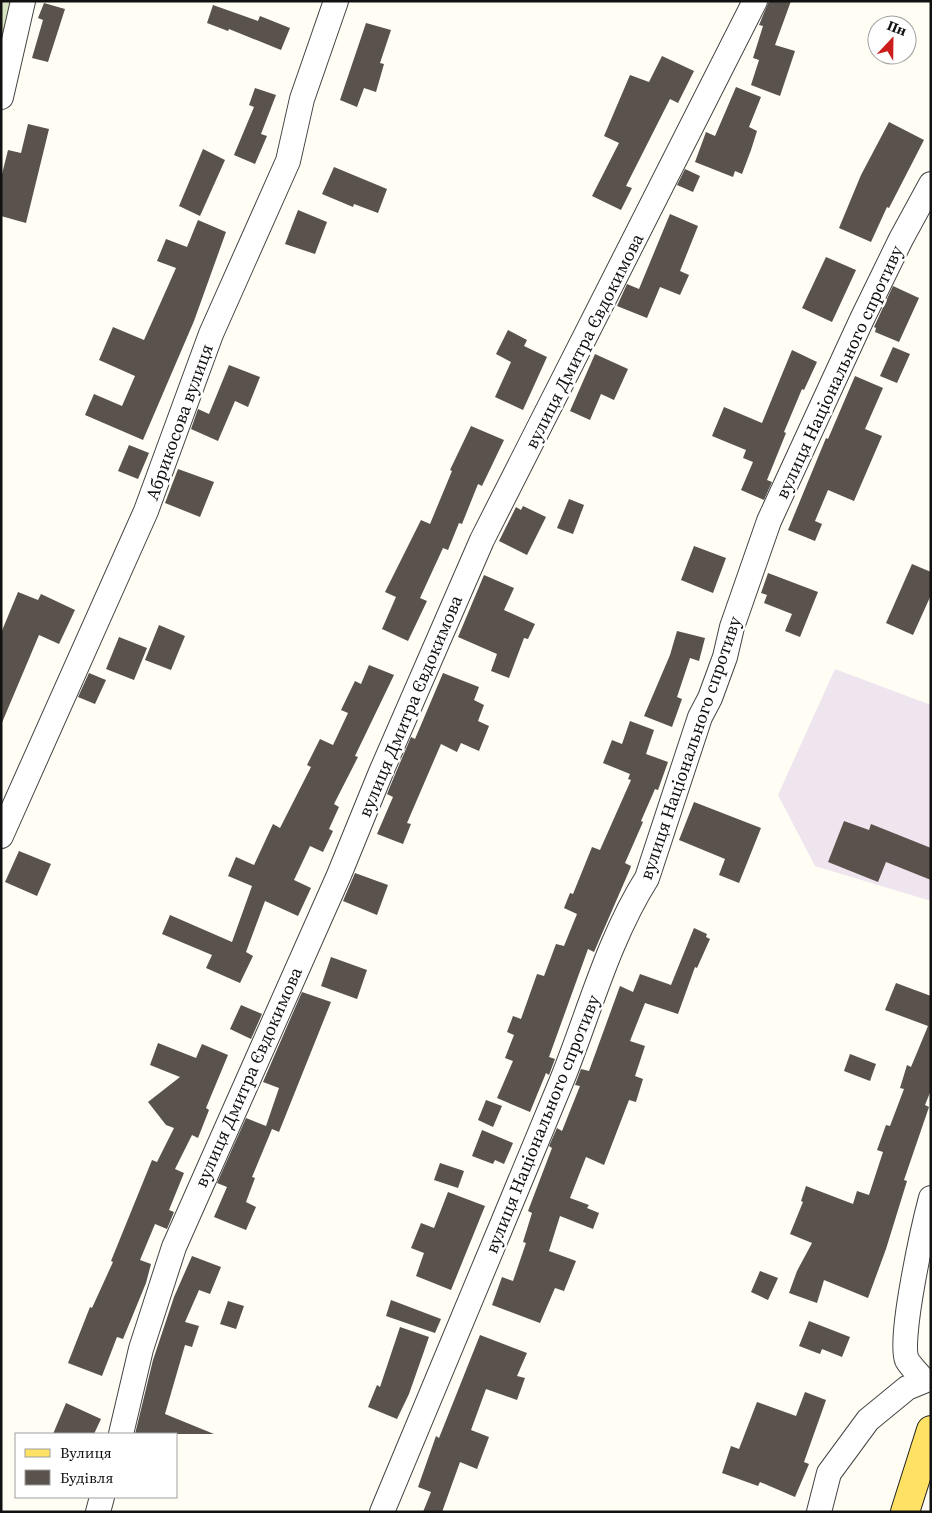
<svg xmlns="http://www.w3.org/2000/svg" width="932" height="1513" viewBox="0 0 932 1513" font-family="'Source Serif 4',serif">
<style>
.industrial{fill:#efe5ef}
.cemetery{fill:#d8e4c2}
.building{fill:#5a524c}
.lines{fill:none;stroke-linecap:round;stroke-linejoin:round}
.minor-casing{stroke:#444;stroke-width:26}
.major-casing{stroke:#222;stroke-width:30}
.minor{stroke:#fff;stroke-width:24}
.major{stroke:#ffe164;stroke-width:28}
.labels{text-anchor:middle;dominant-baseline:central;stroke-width:5;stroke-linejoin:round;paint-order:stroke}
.street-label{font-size:18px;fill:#111;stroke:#fff}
</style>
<rect width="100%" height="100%" fill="#fffdf4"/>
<!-- industrial -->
<path class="industrial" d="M835 669 931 705V901L815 866 778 795Z"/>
<!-- cemetery -->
<path class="cemetery" d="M1 1H11L1 62Z"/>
<!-- building -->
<g class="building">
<path d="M769 1H791L775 45 795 51 780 96 751 85 759 60 753 58 763 26 759 25Z"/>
<path d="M44 3 65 9 48 62 32 58 43 20 38 18Z"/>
<path d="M213 5 258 21 260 16 290 28 281 50 229 29 228 31 207 23Z"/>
<path d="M366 23 391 30 380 63 384 64 376 92 364 88 357 107 340 100Z"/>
<path d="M662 56 694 71 678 103 670 99 626 186 632 188 621 210 592 196 619 143 604 136 630 75 649 82Z"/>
<path d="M736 87 761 97 749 127 757 131 751 150 742 174 735 171 733 177 695 162 706 132 715 136Z"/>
<path d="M255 88 276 95 261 134 267 136 255 164 234 155 254 107 249 105Z"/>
<path d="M889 122 924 140 889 208 887 207 871 242 839 228 861 175Z"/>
<path d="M28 124 49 129 26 223 1 216V178L8 150 21 153Z"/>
<path d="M203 149 225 160 200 216 179 206Z"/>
<path d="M334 167 387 189 378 213 354 204 353 207 322 194Z"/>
<path d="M685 169 700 176 693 192 677 185Z"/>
<path d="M298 210 327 222 315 254 285 244Z"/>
<path d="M670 214 698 226 680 271 689 275 680 295 660 287 647 318 617 306 627 284 639 289Z"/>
<path d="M198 220 226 232 194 321 143 440 85 415 94 394 122 406 135 376 99 360 113 327 144 340 176 268 157 261 166 239 187 247Z"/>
<path d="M826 257 856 270 832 322 802 308Z"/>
<path d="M893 286 919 298 899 342 875 332 876 328 874 327Z"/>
<path d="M508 330 527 340 524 346 547 357 523 410 495 397 511 362 496 354Z"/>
<path d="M893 347 910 354 897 383 880 376Z"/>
<path d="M792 350 817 362 804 390 802 389 784 432 786 433 767 480 772 482 764 500 741 490 753 462 743 458 746 450 712 436 724 407 762 423Z"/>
<path d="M595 354 628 369 614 400 601 394 590 420 570 411Z"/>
<path d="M229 365 260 377 248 407 235 401 218 441 191 429 198 409 209 414Z"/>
<path d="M855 376 883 388 865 429 882 436 854 501 828 490 815 521 822 524 815 541 788 530 826 438 828 439Z"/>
<path d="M471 426 504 440 482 486 478 484 462 524 459 523 448 550 443 548 420 598 427 601 408 641 382 629 396 597 385 592 421 520 430 524 452 471 450 470Z"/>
<path d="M129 445 149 453 138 479 118 471Z"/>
<path d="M178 469 214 482 200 517 165 503Z"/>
<path d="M569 499 584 505 573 534 557 528Z"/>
<path d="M523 506 546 517 527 555 499 541 516 507 521 510Z"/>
<path d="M694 546 726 558 713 593 681 580Z"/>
<path d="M912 564 931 572V595L913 635 886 623Z"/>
<path d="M768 573 818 592 800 637 785 631 792 614 764 603 767 595 761 593Z"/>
<path d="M484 575 514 588 504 610 535 624 528 639 524 638 509 678 491 671 497 654 458 637Z"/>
<path d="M18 592 38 600 41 594 75 610 59 644 39 635 1 725V633Z"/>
<path d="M159 625 185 636 171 670 145 660Z"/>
<path d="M677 631 705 638 699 661 690 658 677 697 682 699 672 727 644 716 670 655Z"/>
<path d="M119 637 147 648 134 680 106 669Z"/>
<path d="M369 665 394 675 355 756 358 757 334 804 339 807 329 829 333 831 323 852 310 846 294 880 311 888 298 916 265 901 246 952 253 956 240 983 206 968 212 955 162 934 170 915 232 942 252 886 228 876 236 857 254 865 273 824 280 828 311 767 307 765 320 739 333 745 348 713 341 710 355 681 361 684Z"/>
<path d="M89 673 106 680 95 704 78 697Z"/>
<path d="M443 673 479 687 474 700 484 705 478 721 489 726 479 751 461 743 457 752 441 744 407 823 411 824 403 844 377 834 393 797 387 794 394 777 411 737 415 739Z"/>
<path d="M630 721 654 730 646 754 668 762 658 790 655 789 641 821 643 822 625 863 631 866 630 869 594 952 588 949 549 1057 555 1059 549 1075 546 1073 530 1112 497 1098 513 1061 505 1058 514 1035 507 1032 513 1016 521 1019 537 974 544 976 556 944 564 946 577 914 564 908 570 893 573 894 592 847 600 850 631 780 628 779 630 774 603 763 612 740 622 744Z"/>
<path d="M694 802 761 828 739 883 719 875 725 859 679 840Z"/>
<path d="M844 821 869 830 871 824 931 848V880L886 862 878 882 828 862Z"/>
<path d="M19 851 51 864 37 896 5 882Z"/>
<path d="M355 873 388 885 377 915 343 901Z"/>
<path d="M694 928 707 934 706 937 710 939 697 968 695 967 678 1014 645 1003 630 1041 645 1046 635 1076 643 1079 636 1102 629 1100 604 1165 586 1157 570 1198 589 1205 587 1208 599 1213 593 1229 560 1216 549 1251 576 1261 564 1291 555 1288 540 1323 492 1305 502 1277 513 1281 526 1243 523 1242 532 1213 528 1211 552 1148 549 1146 557 1128 562 1131 580 1086 575 1085 581 1069 589 1071 620 986 633 992 640 974 671 985Z"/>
<path d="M331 957 367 970 357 999 321 986Z"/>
<path d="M896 983 931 996V1090L925 1105 929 1107 904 1180 907 1181 886 1249 868 1298 824 1280 817 1303 789 1293 797 1271 812 1243 790 1234 803 1202 801 1201 806 1186 853 1204 857 1191 869 1195 883 1152 877 1150 886 1125 890 1126 904 1089 900 1088 907 1065 911 1067 928 1026 885 1010Z"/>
<path d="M302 992 331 1002 279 1132 272 1129 252 1177 255 1178 246 1202 256 1207 246 1230 214 1217 227 1187 217 1183 246 1118 266 1126 279 1088 263 1082Z"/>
<path d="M241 1005 262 1014 251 1039 230 1029Z"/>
<path d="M158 1043 196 1058 202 1044 228 1055 206 1108 209 1110 198 1138 192 1135 175 1169 184 1173 169 1210 174 1212 167 1229 155 1224 140 1260 151 1264 146 1283 123 1339 117 1337 102 1376 68 1363 90 1307 92 1308 113 1262 111 1261 152 1160 157 1162 174 1128 166 1125 148 1102 180 1077 150 1065Z"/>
<path d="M850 1054 876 1064 870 1081 844 1071Z"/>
<path d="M486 1100 502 1106 493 1127 478 1120Z"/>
<path d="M482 1130 513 1143 504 1164 495 1160 493 1164 472 1156Z"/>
<path d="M440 1163 464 1171 458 1188 434 1180Z"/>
<path d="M448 1192 485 1206 451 1290 416 1276 424 1253 411 1248 421 1223 434 1228Z"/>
<path d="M192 1256 221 1267 210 1294 199 1290 185 1322 199 1326 192 1347 185 1345 165 1414 214 1434H135L153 1360 174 1297Z"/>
<path d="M760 1271 778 1278 768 1300 751 1292Z"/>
<path d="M391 1300 441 1319 435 1333 386 1316Z"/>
<path d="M228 1301 244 1306 236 1329 220 1324Z"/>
<path d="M809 1321 850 1337 842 1357 822 1349 820 1354 799 1346Z"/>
<path d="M400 1327 429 1337 409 1394 397 1419 368 1407 377 1385 380 1387Z"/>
<path d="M480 1335 527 1353 517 1376 525 1378 517 1400 486 1389 471 1430 489 1437 477 1469 460 1462 442 1512H423L431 1492 418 1487 436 1436 439 1438Z"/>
<path d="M805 1392 826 1400 804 1462 809 1464 795 1497 760 1482 758 1486 722 1473 731 1446 739 1449 757 1402 796 1416Z"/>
<path d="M66 1403 101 1419 94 1434H53Z"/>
</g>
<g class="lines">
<defs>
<g id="minor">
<path d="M1 97 23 1"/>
<path d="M1 836 146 511 211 334 288 161 302 99 336 1"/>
<path d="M121 1434 141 1349 174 1247 339 875 381 772 482 540 755 1"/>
<path d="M98 1512 102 1497"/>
<path d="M382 1512C443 1368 502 1224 562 1080 589 1013 608 940 647 878L700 717 710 698 725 657 732 627 769 521 862 319 901 239 931 184"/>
<path d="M819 1512 829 1473 868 1420 907 1388 924 1381C919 1374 911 1367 907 1360 898 1340 924 1224 931 1198"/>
</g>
<path id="major" d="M905 1512 931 1430"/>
</defs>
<!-- minor casing -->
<use href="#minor" class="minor-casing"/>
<!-- major casing -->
<use href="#major" class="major-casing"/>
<!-- minor -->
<use href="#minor" class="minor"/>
<!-- major -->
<use href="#major" class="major"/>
</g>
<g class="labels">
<!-- street labels -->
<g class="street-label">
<text transform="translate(584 341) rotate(-63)">вулиця Дмитра Євдокимова</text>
<text transform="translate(839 372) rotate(-65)">вулиця Національного спротиву</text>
<text transform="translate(179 422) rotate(-70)">Абрикосова вулиця</text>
<text transform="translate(410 706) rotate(-67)">вулиця Дмитра Євдокимова</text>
<text transform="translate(690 748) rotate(-71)">вулиця Національного спротиву</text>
<text transform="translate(248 1077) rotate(-66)">вулиця Дмитра Євдокимова</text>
<text transform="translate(542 1124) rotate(-68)">вулиця Національного спротиву</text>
</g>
</g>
<!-- border -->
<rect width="932" height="1513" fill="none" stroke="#111111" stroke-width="5"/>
<!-- legend -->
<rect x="15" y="1433" width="162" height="65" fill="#ffffff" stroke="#a0a0a0"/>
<rect x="25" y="1449" width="25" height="8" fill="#ffe164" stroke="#a0a0a0"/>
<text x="60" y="1458" font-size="15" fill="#111111">Вулиця</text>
<rect x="25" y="1470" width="25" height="15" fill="#5a524c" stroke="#a0a0a0"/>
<text x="60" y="1483" font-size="15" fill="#111111">Будівля</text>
<!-- north arrow -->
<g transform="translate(892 40) rotate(22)"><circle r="24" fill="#ffffff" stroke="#a0a0a0"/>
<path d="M0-4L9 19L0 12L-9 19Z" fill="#cc1d1d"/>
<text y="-8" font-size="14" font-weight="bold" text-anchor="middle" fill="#111111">Пн</text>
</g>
</svg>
